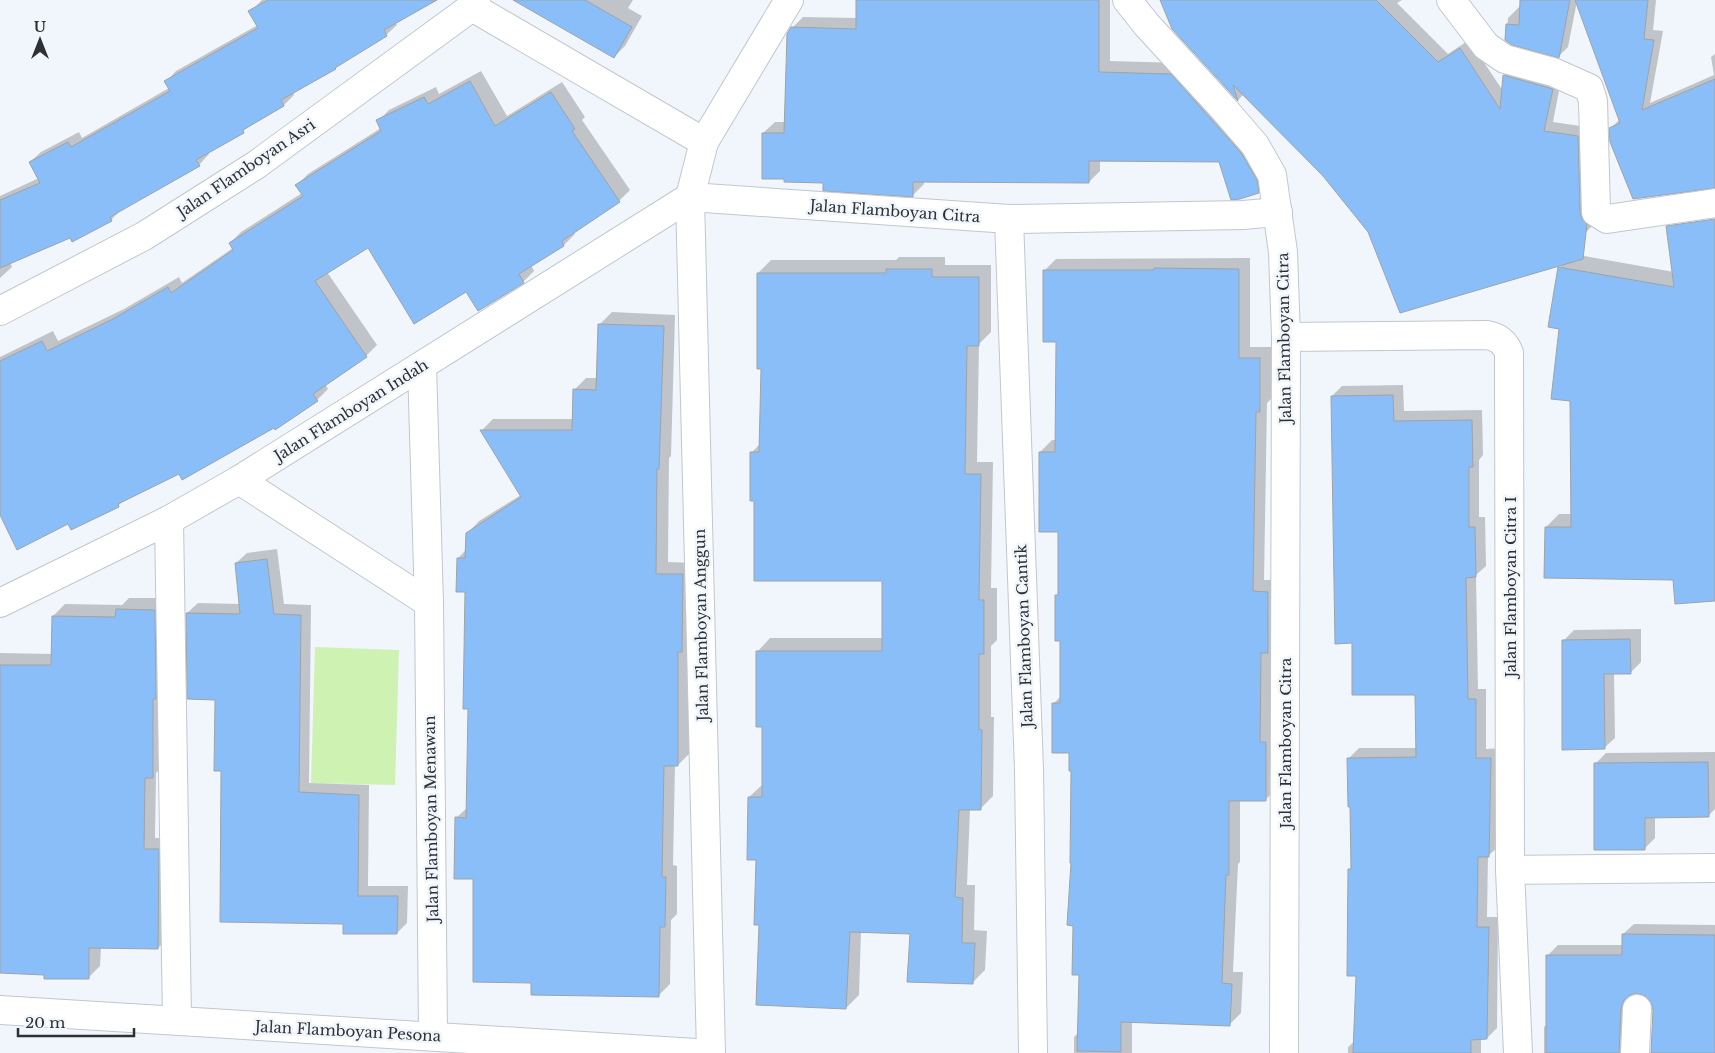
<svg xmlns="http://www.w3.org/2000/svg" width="1715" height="1053" viewBox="0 0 1715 1053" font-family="'Libre Baskerville',serif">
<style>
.green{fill:#cdf2b2}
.shadow{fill:#0003}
.building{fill:#8abef9;stroke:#9da3a9}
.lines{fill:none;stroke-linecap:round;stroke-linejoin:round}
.minor-casing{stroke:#c1c7cd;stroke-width:30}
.minor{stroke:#fff;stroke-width:28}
.labels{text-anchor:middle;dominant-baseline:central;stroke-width:5;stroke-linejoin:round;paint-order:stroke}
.street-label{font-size:15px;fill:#2e3033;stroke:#f0f6fc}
</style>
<rect width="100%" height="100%" fill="#f0f6fc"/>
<!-- green -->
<path class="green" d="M315 647 399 650 395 785 311 783Z"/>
<!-- shadow -->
<g class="shadow">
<path d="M262 0H432L395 22 397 25 386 35 340 63 335 68 293 92 294 95 284 105 208 152 209 154 199 165 121 210 111 220 10 262 12 267 0 278V196L39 178 30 162 41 152 79 132 82 138 169 88 166 82 176 71 258 25 250 12Z"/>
<path d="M548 0H633L628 8 642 16 625 46 614 57Z"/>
<path d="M857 0H1110V61L1182 63 1270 181 1258 192 1220 160H1100V171L1089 182 924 181V184L913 195 824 181 763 133 775 122H786L792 28 803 17 857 18Z"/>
<path d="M1161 0H1402L1397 3 1448 54 1469 40 1503 91 1504 75 1513 66 1561 80 1553 122 1587 127 1594 224 1585 233 1369 231 1324 175 1244 94 1238 100 1173 28Z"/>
<path d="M1530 0H1656L1653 30 1663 31 1650 103 1714 75 1711 57 1715 54V177L1611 128 1620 119 1577 1 1568 47 1559 56 1506 40 1508 18 1518 8Z"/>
<path d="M481 71 507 116 562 82 585 117 582 120 630 190 619 201 573 232 575 234 564 245 531 265 534 271 523 282 479 310 467 290 368 247 327 272 377 345 366 356 325 384 328 389 317 400 274 426 124 500 118 506 68 523 0 512V357L53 331 58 341 124 309 179 277 182 283 233 248 230 243 241 232 302 193 297 185 308 174 381 128 378 121 389 110 436 87 439 94Z"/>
<path d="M1715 222V600L1675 579 1546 527 1559 514H1573L1571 400 1560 328V267L1573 254 1674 272Z"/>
<path d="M899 257H945V265H991V332L979 344 977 462H993L991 588H997V640L991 646V717H994L993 796 980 809H970L967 885H975L974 930 987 931 985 970 972 983 911 932 861 931 859 995 846 1008 760 923 758 859 749 797 762 785 763 726 758 651 770 638H883V580L755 500 751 453 761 443 762 368 758 273 771 260H896Z"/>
<path d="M1250 258V347H1271V399L1267 403 1264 580H1279L1272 647 1271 731H1277V789L1265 800H1240V862L1238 864 1233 972H1243L1241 1013 1229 1025 1132 1021V1053H1074V1037L1079 1032 1080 974 1073 862V769L1070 751 1054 703 1061 696V640L1056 596 1060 593 1059 531 1040 452 1052 440H1057L1058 341 1045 270 1056 259Z"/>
<path d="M612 312 675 315 671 456 669 458 668 562 695 563 690 643V753L678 765H675L673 865 677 866V914L671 920 670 984 658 996 532 981 474 878 456 818 468 807 469 708 467 590 458 558 467 549V534L479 521 521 495 481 431 493 419H573L574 390 586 378H598L600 324Z"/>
<path d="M1403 385 1404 411 1482 410 1483 455 1479 460V517H1485L1486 566 1476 575 1478 689H1486V749L1501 748 1499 846 1488 856 1487 917H1498L1497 1028 1487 1038H1481V1053H1348V1047L1355 1041 1358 975 1349 870 1352 867 1348 759 1359 748H1417L1416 693 1353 642 1332 396 1342 386Z"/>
<path d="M277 549 284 604 311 605 309 783 369 785 368 886H408L407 923 397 933 344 923 222 769 216 698 187 613 198 603 241 604 236 563 247 553Z"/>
<path d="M129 598H167L164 764 156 773 155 838H170V936L158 948 101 947 100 966 88 978 0 971V653L53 654V616L65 604 122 605Z"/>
<path d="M1641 629V662L1631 672 1614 673 1615 738 1604 748 1563 641 1574 630Z"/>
<path d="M1715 752V809L1708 816 1655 817V838L1645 848 1595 764 1606 753Z"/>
<path d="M1634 924 1715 925V1053H1652L1654 1009 1652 1001 1646 995 1638 992 1633 993 1631 997 1635 1053H1544V1027L1548 1023V955L1558 945H1623V934Z"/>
</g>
<!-- building -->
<g class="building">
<path d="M268 0H437L384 30 387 36 335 68 336 69 281 100 284 106 243 130 244 133 196 160 200 166 110 217 112 221 72 242 70 238 0 268V200L40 183 29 162 68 142 71 147 170 91 164 81 258 28 248 11Z"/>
<path d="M513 0H585L632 27 614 58Z"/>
<path d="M856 0H1099V72L1171 74 1242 154 1257 180 1259 193 1240 199 1231 200 1219 162 1089 161V183L913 182V197L823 191V183L784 182V179H762V133H784L787 34 791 27 856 29Z"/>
<path d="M1160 0H1376L1438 62 1460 48 1500 109 1503 75 1553 89 1544 131 1578 136 1580 212 1582 219 1587 224 1583 259 1400 313 1368 232 1323 176 1233 85 1238 101 1172 29Z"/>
<path d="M1520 0H1570L1559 58 1512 45 1505 40 1506 24 1519 25Z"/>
<path d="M1575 0H1648L1644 39 1654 40 1642 110 1715 79V188L1633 199 1610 142 1609 128 1620 123Z"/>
<path d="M470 81 495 126 551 92 575 129 572 131 620 202 562 241 564 246 519 274 524 283 478 311 466 292 414 324 368 248 315 281 367 357 313 394 318 401 275 430 274 428 182 480 179 474 118 504 119 507 71 530 68 524 17 550 0 515V361L42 341 47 351 111 320 168 287 171 293 233 250 229 243 303 196 295 185 381 131 376 120 424 97 428 104Z"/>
<path d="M1715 219V601L1675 604 1673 580 1544 578 1545 527H1571L1570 401 1551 399 1559 329 1548 327 1558 267 1674 287 1666 226Z"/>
<path d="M1154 268 1239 269V358H1260V412H1256L1253 591 1268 592V653H1261L1260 742H1266V801H1229V875H1226L1222 983 1232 984 1230 1026 1121 1022V1052L1077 1051 1079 975H1072L1073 926 1067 925 1071 863H1070L1071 771H1069V753H1052V703H1060V641H1055V595H1058V532H1039V452H1055L1056 342H1043V270H1154Z"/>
<path d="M886 269H932V277H979V346H967L965 474H981L979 600H984V654H979V729L982 730 981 810H959L955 897 963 898 962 943H975L973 984 907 982 910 934 850 932 846 1009 756 1005 759 925H754L756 860H747L748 797H762V727H756V651H882V581H754V501H750V452H759L761 369H757V273H886Z"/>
<path d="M598 324 664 326 659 469H657L656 574H683L682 652H678V766H664L662 877H666L665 927H660L659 997 531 995V983L473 982V879H454L455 817 466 818 468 709H463L465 592H456L457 558H465L466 533 521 497 480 430H572L573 389 596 390Z"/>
<path d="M1393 395 1394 421 1472 420 1473 467H1469V527H1475L1476 577 1466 578 1468 699H1476V758H1491L1489 857H1478L1477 927H1489L1487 1039 1471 1040V1053H1353L1356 976H1347L1348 869H1351L1350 807H1348L1347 758 1416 757 1415 695H1352V643L1335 644 1331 396Z"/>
<path d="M267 559 274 614 301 615 299 792 359 795 358 896H398L397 934H343V924L220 922 221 771H214L215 700 187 699 186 613 240 614 235 563Z"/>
<path d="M116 609 155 610 156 699H153V778H145L144 849H159L158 949 89 948V979H44V975L0 973V665H51L52 616 115 617Z"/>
<path d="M1630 639 1631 674H1604L1605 749 1562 750V640Z"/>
<path d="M1708 762 1709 817 1645 818V850H1594V763Z"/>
<path d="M1622 934 1715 935V1053H1651L1653 1010 1651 1002 1645 996 1637 993 1630 995 1624 1000 1621 1008 1619 1053H1546V955H1622Z"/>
</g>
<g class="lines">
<defs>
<g id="minor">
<path d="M1127 0 1146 24 1223 108 1255 145 1272 175 1283 252 1286 337 1284 1053"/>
<path d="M1451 0 1486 46 1505 59 1553 72 1589 88 1593 101 1596 212 1607 219 1715 203"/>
<path d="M472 7 704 142"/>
<path d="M690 197 1009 219 1243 215 1278 212"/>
<path d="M1009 219 1029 770 1033 1053"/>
<path d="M0 311 144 236 256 165 472 7 476 0"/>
<path d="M1286 337 1487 335C1498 337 1505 342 1509 353L1510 870 1518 1053"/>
<path d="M422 366 429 603 433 1036"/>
<path d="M239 480 429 603"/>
<path d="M169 520 177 1020"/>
<path d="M0 603 169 520 239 480 690 197"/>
<path d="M1510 870 1715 868"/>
<path d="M0 1010 696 1053"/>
<path d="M711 1053 690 197 704 142 789 0"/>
<path d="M1635 1053 1637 1009"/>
</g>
</defs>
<!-- minor casing -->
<use href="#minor" class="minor-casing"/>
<!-- minor -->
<use href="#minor" class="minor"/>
</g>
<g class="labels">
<!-- street labels -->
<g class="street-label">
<text transform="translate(246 168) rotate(-34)">Jalan Flamboyan Asri</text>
<text transform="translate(895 211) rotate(4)">Jalan Flamboyan Citra</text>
<text transform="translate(1284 338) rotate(-91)">Jalan Flamboyan Citra</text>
<text transform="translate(351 410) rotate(-32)">Jalan Flamboyan Indah</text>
<text transform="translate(1510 587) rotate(-90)">Jalan Flamboyan Citra I</text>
<text transform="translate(701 625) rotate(-91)">Jalan Flamboyan Anggun</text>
<text transform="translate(1024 636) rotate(-92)">Jalan Flamboyan Cantik</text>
<text transform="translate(1285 743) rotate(-90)">Jalan Flamboyan Citra</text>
<text transform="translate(431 819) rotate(-91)">Jalan Flamboyan Menawan</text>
<text transform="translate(348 1031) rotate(3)">Jalan Flamboyan Pesona</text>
</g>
</g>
<!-- north arrow -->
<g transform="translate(40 40)" stroke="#f0f6fc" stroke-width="4" paint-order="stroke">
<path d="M0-4L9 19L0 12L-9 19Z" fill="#2e3033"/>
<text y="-8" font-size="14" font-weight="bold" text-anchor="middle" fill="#2e3033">U</text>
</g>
<!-- scale -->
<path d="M18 1028v8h116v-8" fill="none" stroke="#2e3033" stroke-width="2.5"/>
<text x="25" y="1028" font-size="15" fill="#2e3033" stroke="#f0f6fc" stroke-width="4" paint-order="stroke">20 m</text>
</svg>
